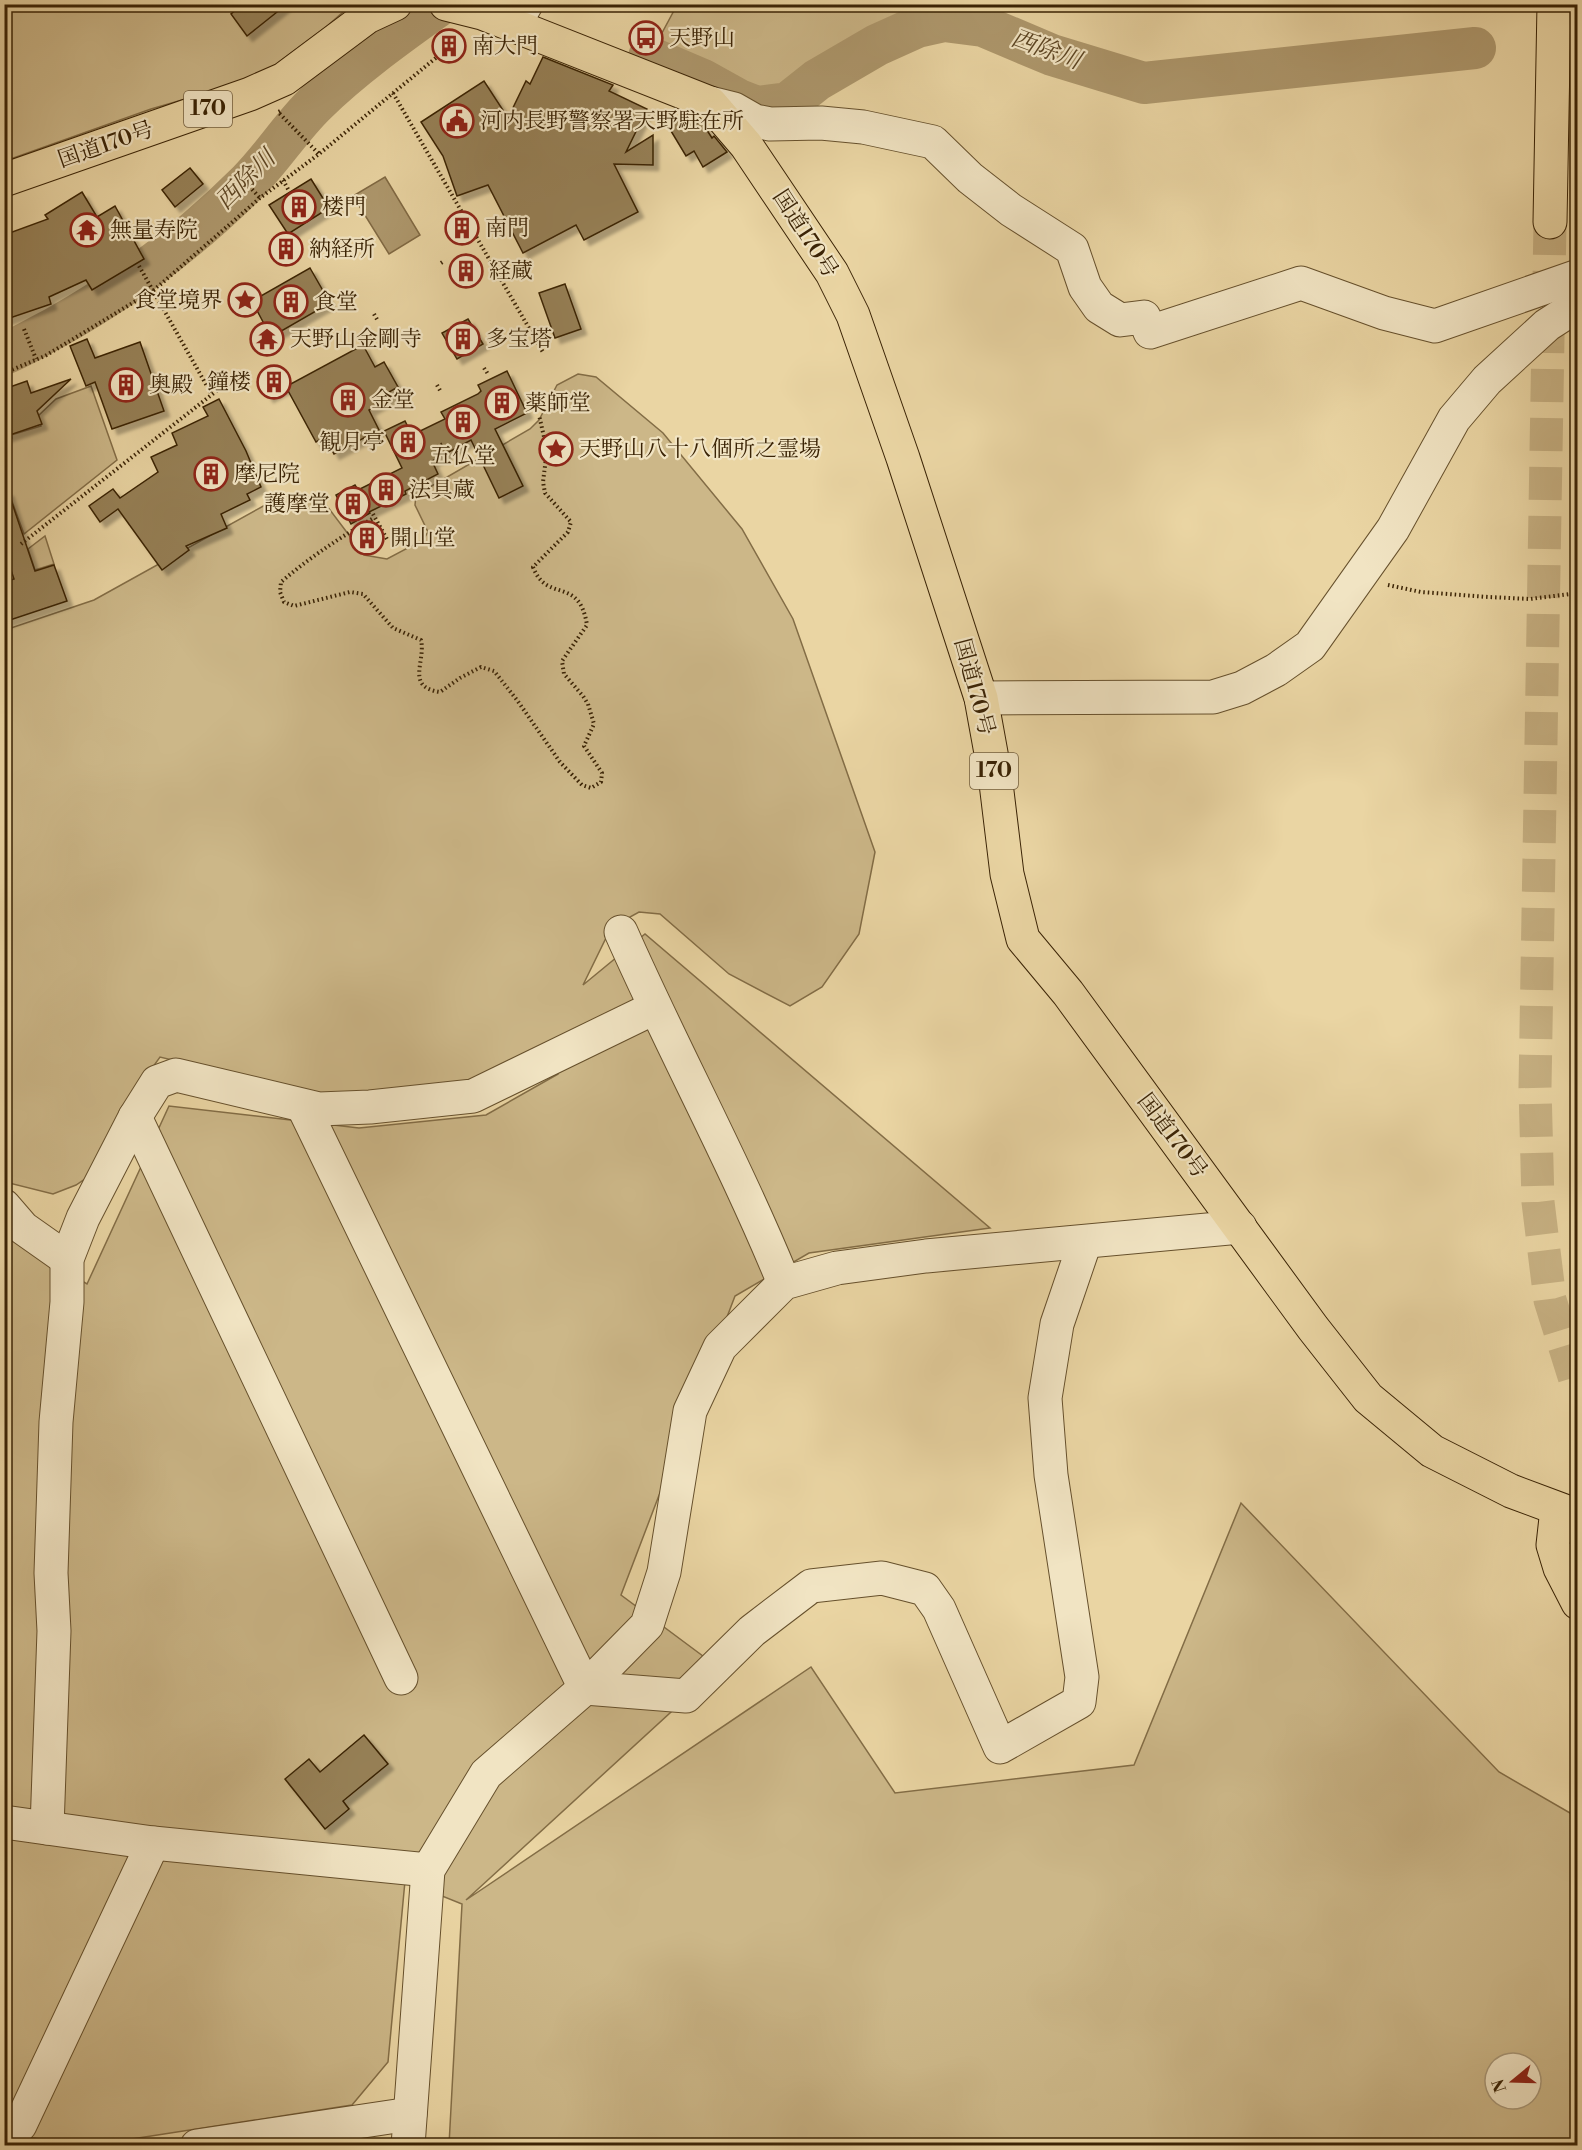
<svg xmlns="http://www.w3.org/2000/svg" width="1582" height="2150" viewBox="0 0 1582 2150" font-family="'Libre Bodoni','Noto Serif JP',serif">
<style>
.green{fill:#ccb788;stroke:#836d46;stroke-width:1.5;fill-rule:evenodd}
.water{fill:#ae986d;stroke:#806943;stroke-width:1.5}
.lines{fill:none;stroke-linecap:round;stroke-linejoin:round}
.river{stroke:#ae986d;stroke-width:42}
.building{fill:#968057;stroke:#3a2305;stroke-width:1.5;filter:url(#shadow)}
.highway-tunnel{stroke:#c7b183;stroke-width:33;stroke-dasharray:33 16;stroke-linecap:butt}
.minor-casing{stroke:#66502c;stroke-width:35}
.highway-casing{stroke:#3a2305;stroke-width:35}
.path{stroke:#3a2305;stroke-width:4;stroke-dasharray:1.5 3;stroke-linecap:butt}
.minor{stroke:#f1e4c3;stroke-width:33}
.highway{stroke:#ead5a3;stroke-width:33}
.labels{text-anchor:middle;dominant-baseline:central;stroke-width:4.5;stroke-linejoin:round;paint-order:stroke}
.shield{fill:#f1e4c3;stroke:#715d3e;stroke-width:1.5}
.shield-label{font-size:21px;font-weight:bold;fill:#3a2305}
.poi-label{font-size:22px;fill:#3a2305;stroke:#f1e4c3;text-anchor:start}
.street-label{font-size:22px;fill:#3a2305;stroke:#f1e4c3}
.water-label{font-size:24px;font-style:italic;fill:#5d4624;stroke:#f1e4c3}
</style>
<defs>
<filter id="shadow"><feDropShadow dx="5.5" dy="5.5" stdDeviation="1.5" flood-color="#0004"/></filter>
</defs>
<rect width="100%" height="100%" fill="#ead5a3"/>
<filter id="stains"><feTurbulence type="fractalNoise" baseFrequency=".00333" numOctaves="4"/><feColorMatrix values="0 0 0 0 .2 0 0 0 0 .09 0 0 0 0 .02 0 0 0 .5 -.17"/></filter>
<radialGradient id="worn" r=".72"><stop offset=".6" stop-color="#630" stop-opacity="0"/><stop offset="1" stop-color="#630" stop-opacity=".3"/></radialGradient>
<!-- green -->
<g class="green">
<path d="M4 5H351L326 27 267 71 234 85 151 109 5 161Z"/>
<path d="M677 5H952L778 116 666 70 655 46Z"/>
<path d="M578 374 596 377 663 433 742 529 793 619 875 852 859 934 822 987 790 1006 729 974 660 914 639 912 619 923 607 936 583 985 645 934 990 1228 809 1253 735 1296 621 1595 719 1668 466 1900 811 1667 895 1793 1134 1765 1241 1503 1499 1772 1577 1817V2145H449L462 1904 405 1881 388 2062 352 2105 93 2145H81L5 2134 4 1234 87 1284 169 1106 359 1128 486 1115 558 1074 553 1046 482 1082 323 1096 160 1057 121 1111 98 1170 76 1185 53 1194 5 1182V630L94 600 276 499 299 493 327 506 364 555 387 559 423 540 428 532 415 505 416 495 530 429 539 420 557 385ZM1495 2063H1531V2099H1495Z"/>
<path d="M91 386 117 460 24 534 6 485H5V441L12 438 11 435 41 426 38 416 56 399Z"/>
<path d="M45 536 54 564 35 570 28 549Z"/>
</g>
<!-- water -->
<path class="water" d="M385 177 420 235 389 254 353 196Z"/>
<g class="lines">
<!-- river -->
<g class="river">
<path d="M649 57 703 80 739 100 757 107 788 103 817 80 877 45 917 27 944 21 983 26 1052 55 1144 83 1475 48"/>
<path d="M4 354C21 347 37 337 53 329 125 289 190 240 248 182 273 157 291 127 316 103 354 66 398 35 441 4"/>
</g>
</g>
<!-- building -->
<g class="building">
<path d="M243 4H287L247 36 231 14Z"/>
<path d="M543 57 613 85 609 91 647 109 626 152 653 135V165L614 164 638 212 584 240 576 225 523 253 488 185 457 196 443 156 421 122 484 81 508 118 526 81 530 84Z"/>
<path d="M687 114 691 116 696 124 701 121 712 138 714 136 727 152 703 167 694 151 686 156 668 126Z"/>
<path d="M190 168 203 184 175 207 162 190Z"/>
<path d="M311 179 329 208 288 234 269 205Z"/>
<path d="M82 192 97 217 115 206 144 259 92 290 86 280 49 297 51 304 4 320V235L48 219 45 215Z"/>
<path d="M310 268 330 303 271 337 252 301Z"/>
<path d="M565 284 581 329 555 338 539 293Z"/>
<path d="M468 319 483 344 457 359 442 333Z"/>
<path d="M87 339 95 358 140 342 164 411 112 429 95 382 86 386 70 346Z"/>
<path d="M363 345 375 367 384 362 398 387 389 392 392 397 369 410 379 430 334 454 325 437 316 442 286 387 268 397 258 379 279 367 289 385Z"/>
<path d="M507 371 527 413 495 429 523 486 499 498 471 440 432 461 438 474 405 491 406 494 369 512 370 513 351 524 336 495 355 485 358 490 402 468 384 431 405 421 412 435 445 419 441 412 478 394 481 391 478 385Z"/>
<path d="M71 379 37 411 42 424 4 437V389L27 381 31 393Z"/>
<path d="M219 399 246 451 261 487 247 494 250 500 221 514 227 528 186 546 189 550 162 570 118 509 100 522 89 506 113 489 120 498 158 472 151 457 177 445 172 433 208 416 203 407Z"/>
<path d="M4 491H8L35 571 54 565 67 601 4 622V582L14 579 4 549Z"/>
<path d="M364 1735 388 1764 343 1801 349 1809 325 1829 285 1779 309 1759 320 1772Z"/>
</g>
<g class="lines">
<!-- highway-tunnel -->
<path class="highway-tunnel" d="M1550 222 1535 1087 1538 1202 1550 1300 1578 1389"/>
<defs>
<g id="minor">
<path d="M514 25 526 4"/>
<path d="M710 103 734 109 755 121 770 124 821 123 863 127 933 142 970 178 1011 210 1072 249 1085 287 1099 307 1120 320 1144 317 1150 332 1301 283 1384 313 1435 326 1578 276"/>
<path d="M981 698 1213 697 1242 688 1276 670 1310 646 1393 529 1454 419 1487 380 1547 325 1578 305"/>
<path d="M621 932C673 1050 735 1163 784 1283"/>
<path d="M303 1106 585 1688 686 1696 752 1631 811 1586 882 1578 925 1589 939 1609 1000 1747 1079 1702 1082 1677 1051 1475 1045 1398 1057 1324 1085 1242"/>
<path d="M135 1117 401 1678"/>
<path d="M4 1206 23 1228 67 1259"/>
<path d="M4 1822 153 1843 428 1870"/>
<path d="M47 1828 54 1631 51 1573 56 1422 67 1302V1259L83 1218 135 1117 157 1082 176 1075 319 1109 370 1107 473 1096 654 1008"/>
<path d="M20 2125 153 1843"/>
<path d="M4 2145 6 2146"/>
<path d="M197 2146 410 2114"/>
<path d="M408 2146 428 1870 486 1774 585 1688 647 1625 664 1572 690 1411 720 1347 784 1283 837 1268 926 1256 1240 1227"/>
</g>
<g id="highway">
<path d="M446 4 482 13 710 103 746 145 832 273 853 315 903 458 981 698 995 775 1007 874 1023 939 1068 993 1313 1328 1368 1398 1432 1451 1511 1491 1578 1516"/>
<path d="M4 180 250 94 284 79 367 17 395 4"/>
<path d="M1550 222 1554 4"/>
<path d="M1557 1509 1553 1545 1560 1568 1578 1603"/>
</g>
</defs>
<!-- minor casing -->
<use href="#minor" class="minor-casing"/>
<!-- highway casing -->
<use href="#highway" class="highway-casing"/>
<!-- path -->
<g class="path">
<path d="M454 41 461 35"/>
<path d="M393 93 544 354"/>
<path d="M280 111 278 112 319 154"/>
<path d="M240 176 260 198"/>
<path d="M283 180 289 191"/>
<path d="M441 263 444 261"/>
<path d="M139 266 212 395"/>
<path d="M374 314 378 321"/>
<path d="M24 329 36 359"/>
<path d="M484 368 488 374"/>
<path d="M4 373 45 356 154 290 260 198 319 154 443 52"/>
<path d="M437 385 441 392"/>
<path d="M437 447 443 444"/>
<path d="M373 514 388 541"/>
<path d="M372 519C339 538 309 558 281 582L280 592 284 602 294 606 350 592 363 594 393 628 421 640C426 662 405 687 440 692L460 678 481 667 494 671 517 700 560 762 582 785 591 788 601 782 602 773 584 746 594 724 588 704 583 696 564 674 562 661 587 625C579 575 547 604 533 567L568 532 571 522 545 493 543 482 547 450 539 415"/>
<path d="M21 544 228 382"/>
<path d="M1388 585 1421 592 1488 597 1530 599 1578 593"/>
</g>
<!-- minor -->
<use href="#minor" class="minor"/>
<!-- highway -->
<use href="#highway" class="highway"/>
</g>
<!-- icons -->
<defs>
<symbol id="bus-ring" viewBox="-11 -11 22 22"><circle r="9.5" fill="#f1e4c3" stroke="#8f2418" stroke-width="1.5"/><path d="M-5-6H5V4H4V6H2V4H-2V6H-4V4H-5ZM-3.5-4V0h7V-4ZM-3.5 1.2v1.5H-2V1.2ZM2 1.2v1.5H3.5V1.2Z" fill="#8f2418"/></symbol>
<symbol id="building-ring" viewBox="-11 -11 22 22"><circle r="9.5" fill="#f1e4c3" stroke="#8f2418" stroke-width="1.5"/><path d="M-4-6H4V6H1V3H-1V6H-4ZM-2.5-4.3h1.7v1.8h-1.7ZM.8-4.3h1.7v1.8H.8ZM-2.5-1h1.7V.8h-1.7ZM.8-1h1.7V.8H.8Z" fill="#8f2418"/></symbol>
<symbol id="civic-ring" viewBox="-11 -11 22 22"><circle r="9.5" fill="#f1e4c3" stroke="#8f2418" stroke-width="1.5"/><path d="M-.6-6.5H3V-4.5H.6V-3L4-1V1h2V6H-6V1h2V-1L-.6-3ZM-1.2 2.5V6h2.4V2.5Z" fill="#8f2418"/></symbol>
<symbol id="temple-ring" viewBox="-11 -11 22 22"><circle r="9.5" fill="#f1e4c3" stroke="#8f2418" stroke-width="1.5"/><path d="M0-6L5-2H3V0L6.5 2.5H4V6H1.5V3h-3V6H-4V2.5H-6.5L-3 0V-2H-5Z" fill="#8f2418"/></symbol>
<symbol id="sight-ring" viewBox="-11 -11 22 22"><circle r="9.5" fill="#f1e4c3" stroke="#8f2418" stroke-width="1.5"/><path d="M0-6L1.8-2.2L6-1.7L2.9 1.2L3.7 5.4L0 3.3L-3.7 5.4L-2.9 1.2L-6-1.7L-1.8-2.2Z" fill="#8f2418"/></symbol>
</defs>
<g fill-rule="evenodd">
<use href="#bus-ring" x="627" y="19" width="38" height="38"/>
<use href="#building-ring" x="430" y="27" width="38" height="38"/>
<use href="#civic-ring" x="438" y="102" width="38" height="38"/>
<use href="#building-ring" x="280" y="188" width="38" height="38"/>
<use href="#building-ring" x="443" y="209" width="38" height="38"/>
<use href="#temple-ring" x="68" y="211" width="38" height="38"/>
<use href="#building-ring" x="267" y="230" width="38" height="38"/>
<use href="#building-ring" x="447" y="252" width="38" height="38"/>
<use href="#sight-ring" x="226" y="281" width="38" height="38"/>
<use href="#building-ring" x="272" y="283" width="38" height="38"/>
<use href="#temple-ring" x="248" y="320" width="38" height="38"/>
<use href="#building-ring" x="444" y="320" width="38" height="38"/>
<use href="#building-ring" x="255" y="363" width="38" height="38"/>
<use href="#building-ring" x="107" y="366" width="38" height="38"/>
<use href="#building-ring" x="329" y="381" width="38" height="38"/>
<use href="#building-ring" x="483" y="384" width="38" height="38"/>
<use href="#building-ring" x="444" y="403" width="38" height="38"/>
<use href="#building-ring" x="389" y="423" width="38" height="38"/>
<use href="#sight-ring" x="537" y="430" width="38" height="38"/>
<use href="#building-ring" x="192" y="455" width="38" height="38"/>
<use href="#building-ring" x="367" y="471" width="38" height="38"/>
<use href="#building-ring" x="334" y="485" width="38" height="38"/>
<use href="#building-ring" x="348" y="519" width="38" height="38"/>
</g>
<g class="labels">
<!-- shield labels -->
<g class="shield">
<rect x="184" y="91" width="48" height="36" rx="4.5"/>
<rect x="970" y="753" width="48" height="36" rx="4.5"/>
</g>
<g class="shield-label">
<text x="208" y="109">170</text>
<text x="994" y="771">170</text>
</g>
<!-- poi labels -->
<g class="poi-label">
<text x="669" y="38">天野山</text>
<text x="472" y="46">南大門</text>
<text x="480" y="121">河内長野警察署天野駐在所</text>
<text x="322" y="207">楼門</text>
<text x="485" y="228">南門</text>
<text x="110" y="230">無量寿院</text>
<text x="309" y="249">納経所</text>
<text x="489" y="271">経蔵</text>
<text x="222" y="300" text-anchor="end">食堂境界</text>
<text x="314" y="302">食堂</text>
<text x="290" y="339">天野山金剛寺</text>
<text x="486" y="339">多宝塔</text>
<text x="251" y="382" text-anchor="end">鐘楼</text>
<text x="149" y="385">奥殿</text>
<text x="371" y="400">金堂</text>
<text x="525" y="403">薬師堂</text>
<text x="385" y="442" text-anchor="end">観月亭</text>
<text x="579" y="449">天野山八十八個所之霊場</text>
<text x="463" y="456" text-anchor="middle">五仏堂</text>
<text x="234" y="474">摩尼院</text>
<text x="409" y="490">法具蔵</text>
<text x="330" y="504" text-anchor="end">護摩堂</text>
<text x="390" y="538">開山堂</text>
</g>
<!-- street labels -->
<g class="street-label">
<text transform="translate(106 145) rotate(-19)">国道170号</text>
<text transform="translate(805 234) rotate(57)">国道170号</text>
<text transform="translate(974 687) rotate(75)">国道170号</text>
<text transform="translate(1172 1136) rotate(53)">国道170号</text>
</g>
<!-- water labels -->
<g class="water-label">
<text transform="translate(1046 50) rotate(20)">西除川</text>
<text transform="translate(246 180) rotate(-45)">西除川</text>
</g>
</g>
<!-- margin -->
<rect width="1582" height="2150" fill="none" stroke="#ead5a3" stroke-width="24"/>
<rect x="6" y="6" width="1570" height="2138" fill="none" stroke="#3a2305" stroke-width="3"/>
<rect x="12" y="12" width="1558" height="2126" fill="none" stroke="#3a2305" stroke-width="1.5"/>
<!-- north arrow -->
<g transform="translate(1513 2081) rotate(251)"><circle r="28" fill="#f1e4c3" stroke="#a89777" stroke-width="1.5"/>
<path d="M0-4.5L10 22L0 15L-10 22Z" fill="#8f2418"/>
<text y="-9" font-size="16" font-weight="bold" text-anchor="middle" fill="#3a2305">N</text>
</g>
<rect width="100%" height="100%" filter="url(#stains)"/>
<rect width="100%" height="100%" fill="url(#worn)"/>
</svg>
